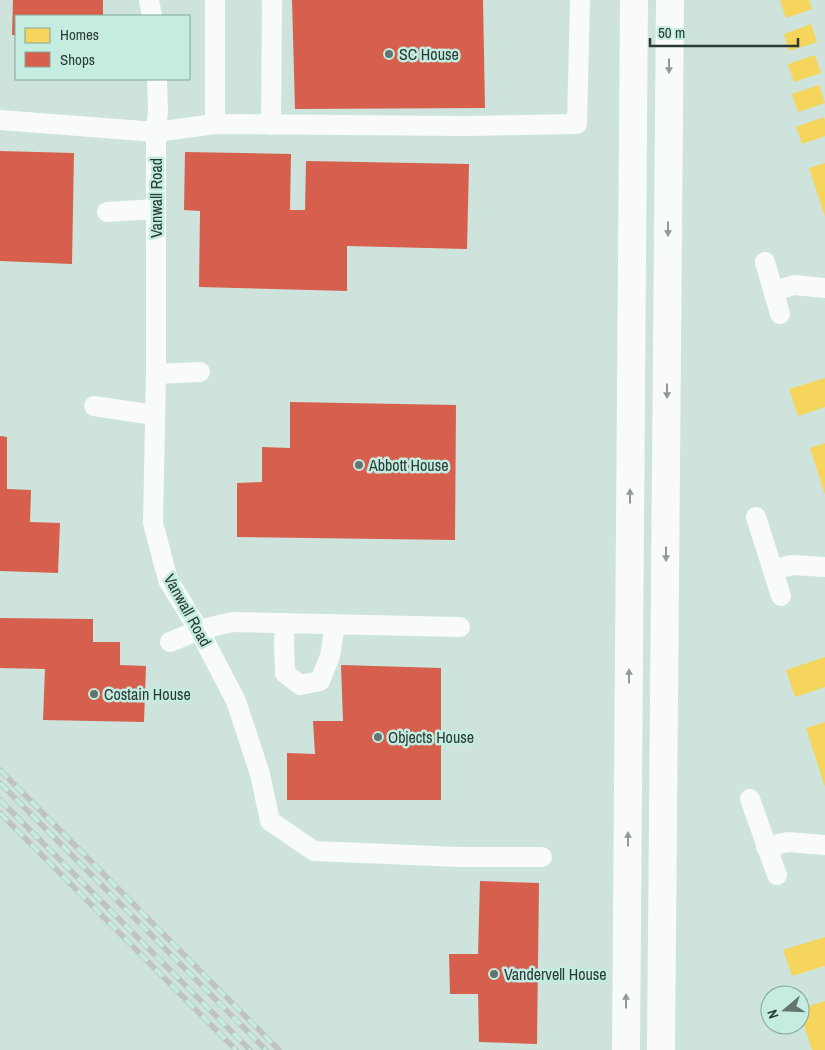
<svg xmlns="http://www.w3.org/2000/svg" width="825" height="1050" viewBox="0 0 825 1050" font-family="'Archivo Narrow',sans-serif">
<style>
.homes{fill:#f6d55c}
.shops{fill:#d6604d}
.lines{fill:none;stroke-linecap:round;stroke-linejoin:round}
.minor{stroke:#f8fbfa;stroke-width:20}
.highway{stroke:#f8fbfa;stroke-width:28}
.rail-casing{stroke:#bfc4c2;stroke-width:5.5}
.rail{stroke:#c4ece0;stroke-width:4;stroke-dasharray:11;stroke-linecap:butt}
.oneway{fill:#919a98}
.poi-dot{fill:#637570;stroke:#c4ece0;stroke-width:2}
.labels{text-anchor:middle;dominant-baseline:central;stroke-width:5;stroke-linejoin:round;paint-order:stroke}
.poi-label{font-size:16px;fill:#2a3a36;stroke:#c4ece0;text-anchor:start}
.street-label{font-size:16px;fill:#2a3a36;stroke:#c4ece0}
</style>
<rect width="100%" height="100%" fill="#cde3dc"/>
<!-- homes -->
<g class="homes">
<path d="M782 0H809L812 9 786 18 780 1Z"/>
<path d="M811 24 817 42 789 51 784 34Z"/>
<path d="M815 55 821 73 794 82 788 64Z"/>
<path d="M819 85 825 103 798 112 792 94Z"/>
<path d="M824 117 825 122V136L802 144 796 127Z"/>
<path d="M825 163V217L809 168Z"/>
<path d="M825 378V407L798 416 789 389Z"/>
<path d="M825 443V495L810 448Z"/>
<path d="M825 657V687L795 697 786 670Z"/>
<path d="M825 722V787L806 728Z"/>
<path d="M825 937V966L792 976 783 950Z"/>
<path d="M825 1001V1050H812L800 1012V1009Z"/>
</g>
<!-- shops -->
<g class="shops">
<path d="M13 0H103V16H16V35H12Z"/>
<path d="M292 0H483L485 108 295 109Z"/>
<path d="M0 151 74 153 72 264 0 261Z"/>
<path d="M185 152 291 154 290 210H305L306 161 469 164 467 249 347 246V291L199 287 200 211 184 210Z"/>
<path d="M290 402 456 405 455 540 237 537V483L262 482V447L290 448Z"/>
<path d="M0 436 7 437V489L31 490 30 522 60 523 58 573 0 571Z"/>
<path d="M0 618 93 619V642H120V665L146 666 144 722 43 720 45 669 0 668Z"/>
<path d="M341 665 441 668V800H287V753L315 754 313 721H343Z"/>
<path d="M480 881 539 883 537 1044 479 1042 478 994H450L449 954H478Z"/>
</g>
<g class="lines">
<!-- minor -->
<g class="minor">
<path d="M149 0 152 16"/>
<path d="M215 0V124"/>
<path d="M157 79 158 111 156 132V374L153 523 168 580 199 630 236 701 260 774 270 821 314 851 459 857H542"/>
<path d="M0 120 156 132 215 124 465 126 577 124 580 0"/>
<path d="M271 125 272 0"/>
<path d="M107 212 156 209"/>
<path d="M765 262 780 314"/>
<path d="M774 291 794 285 825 288"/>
<path d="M156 374 200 372"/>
<path d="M94 406 154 415"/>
<path d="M756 517 781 596"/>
<path d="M773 570 792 565 825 567"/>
<path d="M285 623 284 644 285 673 300 685 320 681 330 656 335 624"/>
<path d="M170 642 199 630 232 622 460 627"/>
<path d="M750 799 777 875"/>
<path d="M766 847 788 842 825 845"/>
</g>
<!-- highway -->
<g class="highway">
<path d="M626 1050 634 0"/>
<path d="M661 1050 670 0"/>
</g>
<defs>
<g id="rail">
<path d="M0 770 279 1050"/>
<path d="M0 783 266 1050"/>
<path d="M0 800 250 1050"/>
<path d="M0 813 236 1050"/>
</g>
</defs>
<!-- rail casing -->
<use href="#rail" class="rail-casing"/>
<!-- rail -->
<use href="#rail" class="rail"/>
</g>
<!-- one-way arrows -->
<defs><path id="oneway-solid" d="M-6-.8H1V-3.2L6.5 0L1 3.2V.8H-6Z" transform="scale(1.25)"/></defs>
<g class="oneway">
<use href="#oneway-solid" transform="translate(669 66) rotate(90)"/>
<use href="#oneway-solid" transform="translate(668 229) rotate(90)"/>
<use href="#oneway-solid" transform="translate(667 391) rotate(90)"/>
<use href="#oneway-solid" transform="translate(630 496) rotate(-90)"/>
<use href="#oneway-solid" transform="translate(666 554) rotate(90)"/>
<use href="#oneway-solid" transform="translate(629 676) rotate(-90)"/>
<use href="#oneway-solid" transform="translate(628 839) rotate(-90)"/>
<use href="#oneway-solid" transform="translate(626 1001) rotate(-90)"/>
</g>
<!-- markers -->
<g class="poi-dot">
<circle cx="389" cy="54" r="5"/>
<circle cx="359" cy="465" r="5"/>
<circle cx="94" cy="694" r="5"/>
<circle cx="378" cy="737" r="5"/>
<circle cx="494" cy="974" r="5"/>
</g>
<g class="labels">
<!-- poi labels -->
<g class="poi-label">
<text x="399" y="54">SC House</text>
<text x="369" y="465">Abbott House</text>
<text x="104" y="694">Costain House</text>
<text x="388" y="737">Objects House</text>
<text x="504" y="974">Vandervell House</text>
</g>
<!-- street labels -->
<g class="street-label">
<text transform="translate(156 198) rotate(-90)">Vanwall Road</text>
<text transform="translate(188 610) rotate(61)">Vanwall Road</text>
</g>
</g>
<!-- legend -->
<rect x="15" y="15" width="175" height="65" fill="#c4ece0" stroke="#86a59c"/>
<rect x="25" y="28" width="25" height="15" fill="#f6d55c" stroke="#86a59c"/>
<text x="60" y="40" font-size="15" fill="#2a3a36">Homes</text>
<rect x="25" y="52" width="25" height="15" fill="#d6604d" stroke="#86a59c"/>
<text x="60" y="65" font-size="15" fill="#2a3a36">Shops</text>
<!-- north arrow -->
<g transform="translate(785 1010) rotate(251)"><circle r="24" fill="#c4ece0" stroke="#86a59c"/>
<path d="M0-4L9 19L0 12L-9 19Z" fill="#637570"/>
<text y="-8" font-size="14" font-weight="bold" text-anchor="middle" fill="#2a3a36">N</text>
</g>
<!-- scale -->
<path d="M650 38v8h148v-8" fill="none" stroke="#2a3a36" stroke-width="2.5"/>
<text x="658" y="38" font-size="15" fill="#2a3a36" stroke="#c4ece0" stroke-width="4" paint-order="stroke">50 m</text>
</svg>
